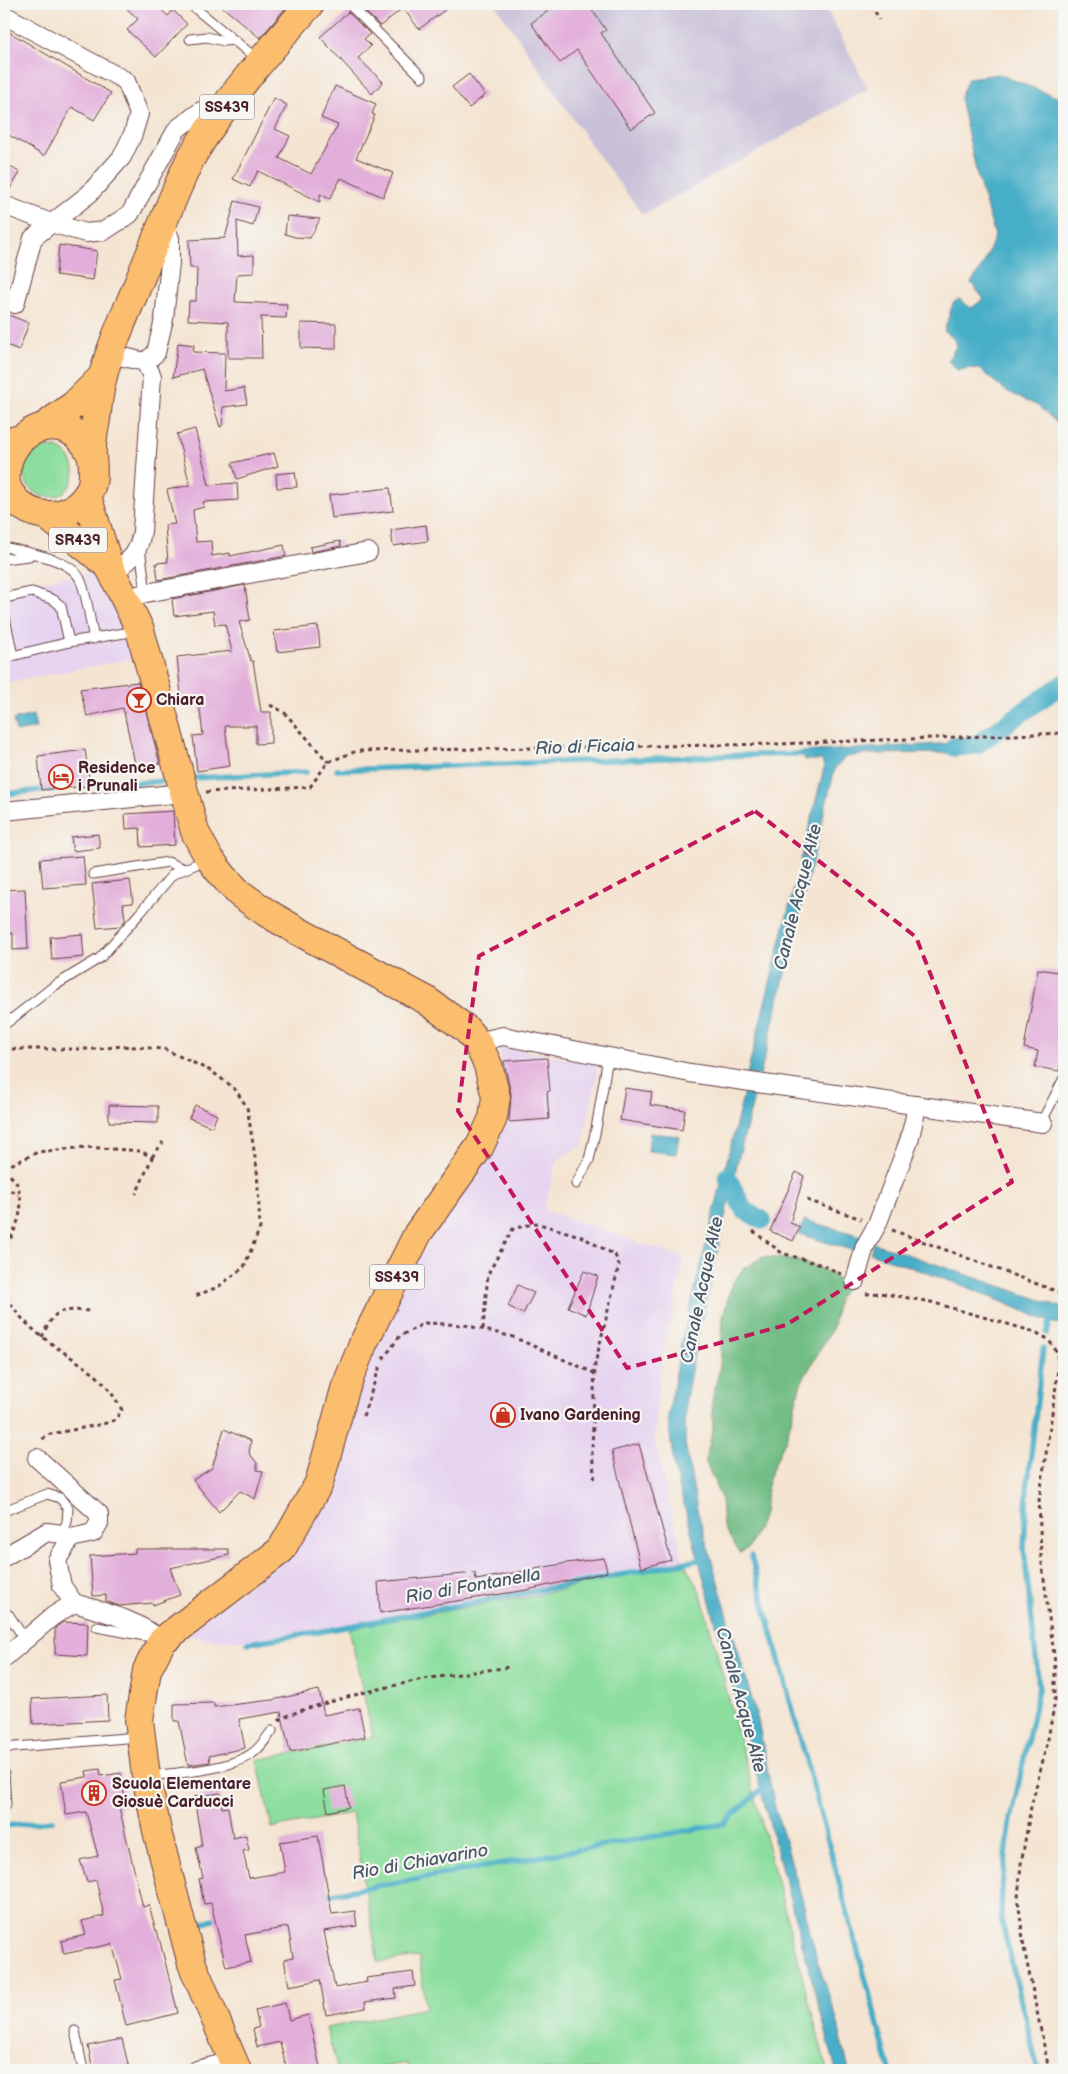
<svg xmlns="http://www.w3.org/2000/svg" width="1068" height="2074" viewBox="0 0 1068 2074" font-family="'Balsamiq Sans',sans-serif">
<style>
.built{fill:#e6d3f0}
.industrial{fill:#c8c0d8}
.green{fill:#8cde9e;stroke:#6b7e64}
.forest{fill:#71bd85;stroke:#5e6e58}
.water{fill:#47aec7;stroke:#486679}
.lines{fill:none;stroke-linecap:round;stroke-linejoin:round}
.stream{stroke:#47aec7;stroke-width:5.5}
.canal{stroke:#47aec7;stroke-width:19}
.building{fill:#e2aeda}
.service-casing{stroke:#643d44;stroke-width:11}
.minor-casing{stroke:#643d44;stroke-width:20}
.primary-casing{stroke:#643d44;stroke-width:30}
.motorway-casing{stroke:#643d44;stroke-width:30}
.path{stroke:#643d44;stroke-width:3;stroke-dasharray:4 4;stroke-linecap:butt}
.service{stroke:#fff;stroke-width:9}
.minor{stroke:#fff;stroke-width:18}
.primary{stroke:#fbbd6e;stroke-width:28}
.motorway{stroke:#fbbd6e;stroke-width:28}
.marked{fill:none;stroke:#c2185b;stroke-width:4;stroke-dasharray:10 6;stroke-linejoin:round}
.labels{text-anchor:middle;dominant-baseline:central;stroke-width:4.5;stroke-linejoin:round;paint-order:stroke}
.shield{fill:#f6f6f2;stroke:#7e6067;stroke-width:1}
.shield-label{font-size:15px;font-weight:bold;fill:#4a1f2b}
.poi-label{font-size:16px;font-weight:bold;fill:#4a1f2b;stroke:#f6f6f2;text-anchor:start}
.water-label{font-size:18px;font-style:italic;fill:#495869;stroke:#f6f6f2}
</style>
<rect width="100%" height="100%" fill="#f6f6f2"/>
<filter id="ink" filterUnits="userSpaceOnUse"><feTurbulence type="fractalNoise" baseFrequency=".02" numOctaves="2"/><feDisplacementMap in="SourceGraphic" scale="10" xChannelSelector="R" yChannelSelector="G"/><feConvolveMatrix kernelMatrix="1 2 1 2 8 2 1 2 1" color-interpolation-filters="sRGB"/></filter>
<filter id="wash" filterUnits="userSpaceOnUse"><feTurbulence type="fractalNoise" baseFrequency=".0096" numOctaves="4" result="noise"/><feDisplacementMap in="SourceGraphic" scale="20" xChannelSelector="R" yChannelSelector="G"/><feGaussianBlur stdDeviation="1.12" result="paint"/><feColorMatrix in="noise" values="0 0 0 0 0 0 0 0 0 0 0 0 0 0 0 0 0 1.4 0 .05"/><feComposite in="paint" operator="in"/></filter>
<g filter="url(#wash)">
<rect width="100%" height="100%" fill="#f4e4d1"/>
<!-- built -->
<g class="built">
<path d="M92 572 100 573 110 592 135 658 4 683V588Z"/>
<path d="M498 1046 599 1064 583 1145 557 1160 544 1210 684 1258 661 1365 654 1439 683 1560 538 1595 349 1628 297 1633 254 1641 207 1639 184 1635 294 1550 369 1343 502 1118 501 1060Z"/>
</g>
<!-- industrial -->
<path class="industrial" d="M495 4H824L868 89 643 215 595 151Z"/>
<!-- green -->
<g class="green">
<circle cx="49" cy="472" r="25"/>
<path d="M683 1560 701 1594 827 2070H408L407 2063 367 2070H338L326 2028 426 2008 419 1957 378 1962 352 1813 272 1828 257 1760 373 1737 349 1628 538 1595Z"/>
</g>
<!-- forest -->
<path class="forest" d="M763 1257C797 1259 820 1263 847 1286L838 1299 833 1327 801 1383 787 1436 769 1477 764 1513 749 1548 740 1553 723 1527 721 1498 705 1460 713 1431 712 1401 720 1366 723 1316 732 1284 744 1268Z"/>
<!-- water -->
<g class="water">
<path d="M998 74 1064 100V429L1038 406 1006 391 979 369 970 368 957 370 948 360 957 345 952 337 944 331 953 303 959 299 971 308 984 299 971 283 984 263 995 236 977 175 960 98 968 78Z"/>
<path d="M1064 675V691L1009 727 992 725Z"/>
<path d="M33 715 36 728 16 732 13 720Z"/>
<path d="M973 742 989 743 972 751 953 753 868 754 846 757 835 768 760 1076 747 1074 824 768 822 760H805L802 752Z"/>
<path d="M745 1088 756 1090 738 1160 695 1350 686 1398 685 1443 697 1509 758 1720 774 1804 802 1898 818 1963 836 2016 849 2070H836L674 1468 668 1417 681 1345Z"/>
<path d="M650 1133 679 1136 676 1154 648 1151Z"/>
<path d="M804 1220 862 1236 854 1251 799 1234Z"/>
<path d="M874 1243 1064 1308V1325L1050 1322 964 1286 870 1253Z"/>
</g>
<g class="lines">
<!-- stream -->
<g class="stream">
<path d="M337 770 749 755 810 754"/>
<path d="M193 778 306 772"/>
<path d="M83 786 166 781"/>
<path d="M4 794 59 788"/>
<path d="M1047 1333 1050 1322"/>
<path d="M751 1556 890 2070"/>
<path d="M248 1643 329 1630 704 1559"/>
<path d="M4 1826 52 1821"/>
<path d="M321 1896 723 1824 764 1787"/>
<path d="M190 1926 222 1918"/>
<path d="M1038 2070 1001 1919 1002 1885 1010 1825 1039 1686 1024 1549 1027 1490 1043 1349"/>
</g>
<!-- canal -->
<g class="canal">
<path d="M954 747 976 745 1064 683"/>
<path d="M727 1177 744 1210 762 1220"/>
</g>
</g>
<g id="blocks">
<!-- building -->
<g class="building">
<path d="M122 4H155L168 16 173 10 187 24 156 57 127 30 138 19Z"/>
<path d="M219 4H289L260 38Z"/>
<path d="M358 4H453L419 29 403 8 380 26Z"/>
<path d="M558 4H588L606 30 601 33 655 113 631 129 577 50 560 63 531 23Z"/>
<path d="M348 12 370 34 364 39 371 46 358 58 383 82 372 94 320 37Z"/>
<path d="M4 29 111 93 94 120 72 107 44 156 4 132Z"/>
<path d="M469 74 485 95 469 108 452 87Z"/>
<path d="M335 86 376 104 372 114 375 115 356 158 393 173 383 197 341 178 330 199 320 194V202L258 171 250 187 233 179 274 98 287 105 275 129 290 136 279 158 311 174 338 125 321 118Z"/>
<path d="M4 162 20 173 6 195H4Z"/>
<path d="M235 201 258 207 253 226 237 221 238 256 254 255V273L237 274 235 302 287 304 286 318 261 317 262 358H228V322L188 320 189 301H196L197 268H190L189 240 225 238Z"/>
<path d="M287 216 320 219 310 238 295 237 285 234Z"/>
<path d="M59 245 97 251 93 280 56 275Z"/>
<path d="M4 313 29 323 19 350 4 344Z"/>
<path d="M301 323 336 324V349L301 348Z"/>
<path d="M178 343 194 345 193 352 225 353 224 391 244 388 247 404 223 407 222 426 220 427 202 369 173 377Z"/>
<path d="M195 429 209 485 237 483 238 500 203 502 204 507 193 510 196 542 211 541 212 556 230 553V556L284 545 286 556 158 580 156 563 168 562 165 525 175 524 167 490 190 485 177 434Z"/>
<path d="M274 453 278 466 237 479 232 463Z"/>
<path d="M295 472 297 487 277 488 276 474Z"/>
<path d="M390 488 393 511 332 518 329 495Z"/>
<path d="M426 525 428 541 393 546 391 530Z"/>
<path d="M340 541 341 546 311 552 310 547Z"/>
<path d="M245 585 250 620 239 622 251 661H253L261 712H271V743L256 744V726H225L230 766 197 771 193 736 203 735 199 702 182 705 177 657 232 651 225 624 215 625 213 611 174 616 172 599Z"/>
<path d="M318 626 320 647 277 652 274 631Z"/>
<path d="M138 682 160 764 136 768 123 708 87 716 80 689Z"/>
<path d="M85 750 90 786 41 790 38 756Z"/>
<path d="M173 811 175 845 141 847 140 828 126 829 125 814Z"/>
<path d="M98 834 100 848 73 851 71 837Z"/>
<path d="M83 856 86 885 43 888 40 859Z"/>
<path d="M130 880 133 903 123 904 125 920 120 926 97 928 92 884Z"/>
<path d="M25 889 28 949 13 950V933L4 934V890Z"/>
<path d="M82 934 84 957 52 960 50 937Z"/>
<path d="M1038 969 1064 973V1040L1059 1071 1035 1067 1038 1051 1024 1048Z"/>
<path d="M547 1058 550 1091 547 1092 549 1119 509 1122 511 1094 504 1061Z"/>
<path d="M625 1088 652 1092 650 1105 685 1110 682 1130 620 1120Z"/>
<path d="M109 1105 158 1106V1123L109 1122Z"/>
<path d="M195 1105 217 1115 212 1127 189 1118Z"/>
<path d="M796 1172 804 1176 790 1223 800 1227 793 1241 770 1231Z"/>
<path d="M584 1271 598 1276 586 1315 568 1307Z"/>
<path d="M518 1285 534 1293 523 1314 508 1306Z"/>
<path d="M224 1429 251 1441 249 1453 257 1463V1470L263 1471 255 1499 240 1491 219 1512 193 1480 212 1468Z"/>
<path d="M639 1444 671 1560 641 1568 612 1451Z"/>
<path d="M135 1549H228L229 1555 170 1568 180 1595 153 1605V1603L119 1606 106 1601V1595L93 1596 90 1556 135 1553Z"/>
<path d="M604 1558 607 1572 527 1590 380 1613 378 1582 475 1573 476 1580 567 1563Z"/>
<path d="M63 1622 88 1623 87 1656 55 1654V1628Z"/>
<path d="M319 1690 324 1715 359 1708 365 1737 290 1752 281 1712 239 1719 245 1748 209 1756 210 1762 188 1765 179 1721H174V1704L214 1703V1707L272 1700Z"/>
<path d="M107 1695 108 1720 33 1724 32 1699Z"/>
<path d="M100 1769 101 1776 121 1773 126 1806 119 1807 143 1907 149 1905 156 1931 157 1930 178 2013 126 2026 115 1980 122 1979 112 1944 64 1954 61 1941 86 1935 82 1921 104 1916 96 1880 87 1882 80 1860 98 1856 86 1812 66 1815 61 1781 87 1777 86 1771Z"/>
<path d="M345 1786 349 1807 328 1812 324 1790Z"/>
<path d="M220 1793 222 1808 228 1807 233 1838 246 1835 249 1850 243 1851 249 1878 285 1872 280 1842 318 1836 332 1914 355 1911 357 1926 324 1931 335 1988 367 1982 366 1978 413 1972 415 1986 395 1989 396 1998 365 2002 366 2008 326 2015 320 1980 289 1986 284 1959 293 1957 288 1927 245 1935 251 1962 226 1967 211 1903 204 1904 199 1879 203 1878 196 1848 202 1846 194 1797Z"/>
<path d="M285 2003 289 2020 308 2015 320 2067 305 2070H287L280 2042 257 2047 253 2029 259 2027 255 2010Z"/>
<path d="M122 2039 129 2068 93 2070 88 2046Z"/>
</g>
</g>
</g>
<g filter="url(#ink)">
<use href="#blocks" fill-opacity="0" stroke="#643d44" stroke-width="1"/>
<g class="lines">
<defs>
<g id="service">
<path d="M190 4 258 60"/>
<path d="M349 4 422 77"/>
<path d="M190 39 207 37 224 41 234 40"/>
<path d="M4 547C24 552 70 558 80 579 87 594 90 622 94 639"/>
<path d="M140 548 146 593"/>
<path d="M4 559 29 556"/>
<path d="M4 598 32 592 54 600 61 606 69 642 137 631"/>
<path d="M4 613 13 656"/>
<path d="M4 658 69 642"/>
<path d="M93 874 168 862 184 869"/>
<path d="M4 1025 54 986 100 958 140 913 173 874 206 860"/>
<path d="M1041 1123 1064 1078"/>
<path d="M576 1184 589 1160 596 1129 608 1057"/>
<path d="M4 1511 47 1494 60 1498 68 1508 67 1522 62 1534"/>
<path d="M4 1612 9 1615 25 1640"/>
<path d="M97 1627 145 1636"/>
<path d="M4 1748 138 1737"/>
<path d="M4 1772 6 1805"/>
<path d="M148 1776C176 1773 232 1770 254 1752 261 1747 266 1738 272 1731"/>
<path d="M75 2031 83 2070"/>
</g>
<g id="minor">
<path d="M4 15 126 81 139 114 133 134 122 157 89 194 33 238 15 304"/>
<path d="M4 205 51 223 86 233 104 231 130 214 177 129 201 111 221 115"/>
<path d="M111 354 145 362"/>
<path d="M145 362 156 353 164 319 170 263V238L162 222"/>
<path d="M113 573C132 558 138 555 142 531L152 376 145 362"/>
<path d="M126 598 146 593 368 552"/>
<path d="M4 811 183 793"/>
<path d="M477 1042 503 1036 690 1073 757 1083 1043 1123"/>
<path d="M855 1281 865 1246 877 1225 909 1141 915 1116V1105"/>
<path d="M37 1458 99 1514V1523L93 1533 71 1538 57 1560 62 1586 74 1603"/>
<path d="M4 1557 47 1532 62 1534 71 1538"/>
<path d="M4 1658 53 1616 74 1603C105 1612 137 1620 162 1641"/>
<path d="M197 2070 233 2061"/>
</g>
<g id="primary">
<path d="M45 426 74 405 103 376"/>
<path d="M91 455C67 401 0 430 6 484 17 517 61 526 83 500 96 486 93 472 92 455 91 444 94 431 96 419 98 405 99 390 103 376 110 347 124 318 135 291 149 257 162 224 176 191 181 180 185 169 191 158 223 103 268 52 310 4"/>
<path d="M87 496 109 566 140 630 195 832 209 858 223 876 239 893 267 913 296 930 426 1000 466 1029 477 1042 488 1065 496 1097 493 1118 480 1146 418 1233 363 1344 345 1389 319 1483 281 1550 162 1641 147 1670 139 1720 146 1776 157 1831 192 1964 237 2070"/>
<path d="M46 515 109 566"/>
</g>
<g id="motorway">
<path d="M4 443 16 440"/>
<path d="M4 493 13 497"/>
</g>
</defs>
<!-- service casing -->
<use href="#service" class="service-casing"/>
<!-- minor casing -->
<use href="#minor" class="minor-casing"/>
<!-- primary casing -->
<use href="#primary" class="primary-casing"/>
<!-- motorway casing -->
<use href="#motorway" class="motorway-casing"/>
<!-- path -->
<g class="path">
<path d="M872 4 879 20"/>
<path d="M270 705 284 712 328 762"/>
<path d="M206 792 310 787 328 762 357 751 778 744 1064 733"/>
<path d="M4 1049H98L122 1046 164 1049 211 1071 234 1088 247 1107 257 1169 260 1228 244 1267 218 1287 193 1297"/>
<path d="M152 1157 163 1142"/>
<path d="M4 1168 38 1152 86 1147 141 1151 152 1158 136 1194"/>
<path d="M4 1170C8 1174 15 1179 17 1184 27 1209 15 1230 4 1251"/>
<path d="M4 1186 18 1195"/>
<path d="M807 1200 861 1219"/>
<path d="M892 1230 1064 1294"/>
<path d="M753 1231 782 1253 825 1266 841 1274"/>
<path d="M4 1289C19 1330 62 1348 94 1374 106 1384 114 1396 122 1410L115 1420 103 1424 46 1435 41 1442"/>
<path d="M866 1294 880 1293 931 1302 1035 1332 1048 1339 1057 1352 1058 1368 1055 1393 1039 1501 1041 1556 1055 1663V1701L1047 1744 1031 1807 1021 1864 1018 1898 1024 1948 1049 2070"/>
<path d="M483 1329 488 1274 513 1229 536 1223 580 1236 615 1255 619 1265 595 1364 592 1453 595 1483"/>
<path d="M42 1337C56 1306 60 1310 92 1311"/>
<path d="M383 1359 400 1336 425 1323 465 1325 513 1337 594 1373"/>
<path d="M363 1416 381 1363"/>
<path d="M279 1721 282 1718 305 1709 362 1693 423 1679 510 1667"/>
</g>
<!-- service -->
<use href="#service" class="service"/>
<!-- minor -->
<use href="#minor" class="minor"/>
<!-- primary -->
<use href="#primary" class="primary"/>
<!-- motorway -->
<use href="#motorway" class="motorway"/>
</g>
</g>
<!-- marked area -->
<path class="marked" d="M755 811 916 937 1012 1182 786 1325 627 1368 458 1111 479 956Z"/>
<!-- icons -->
<defs>
<symbol id="bar-ring" viewBox="-11 -11 22 22"><circle r="9.5" fill="#f6f6f2" stroke="#c8321e" stroke-width="1.5"/><path d="M-6-5H6L.8 .8V4.5H3.5V6h-7V4.5H-.8V.8Z" fill="#c8321e"/></symbol>
<symbol id="hotel-ring" viewBox="-11 -11 22 22"><circle r="9.5" fill="#f6f6f2" stroke="#c8321e" stroke-width="1.5"/><path d="M-6-4.5h1.5V1H6V5H4.5V3h-9V5H-6ZM-4 0a1.8 1.8 0 1 1 3.6 0ZM.5 0V-2.5h3Q6-2.5 6 0Z" fill="#c8321e"/></symbol>
<symbol id="shop-ring" viewBox="-11 -11 22 22"><circle r="9.5" fill="#f6f6f2" stroke="#c8321e" stroke-width="1.5"/><path d="M-5-2.5h2.3a2.7 3.5 0 0 1 5.4 0H5L5.5 6h-11ZM-1.5-2.5h3a1.5 2.3 0 0 0-3 0Z" fill="#c8321e"/></symbol>
<symbol id="building-ring" viewBox="-11 -11 22 22"><circle r="9.5" fill="#f6f6f2" stroke="#c8321e" stroke-width="1.5"/><path d="M-4-6H4V6H1V3H-1V6H-4ZM-2.5-4.3h1.7v1.8h-1.7ZM.8-4.3h1.7v1.8H.8ZM-2.5-1h1.7V.8h-1.7ZM.8-1h1.7V.8H.8Z" fill="#c8321e"/></symbol>
</defs>
<g fill-rule="evenodd">
<use href="#bar-ring" x="125" y="686" width="28" height="28"/>
<use href="#hotel-ring" x="47" y="763" width="28" height="28"/>
<use href="#shop-ring" x="489" y="1401" width="28" height="28"/>
<use href="#building-ring" x="80" y="1779" width="28" height="28"/>
</g>
<g class="labels">
<!-- shield labels -->
<g class="shield">
<rect x="199.5" y="94.5" width="55" height="25" rx="4"/>
<rect x="49" y="527.5" width="58" height="25" rx="4"/>
<rect x="369.5" y="1264.5" width="55" height="25" rx="4"/>
</g>
<g class="shield-label">
<text x="227" y="107">SS439</text>
<text x="78" y="540">SR439</text>
<text x="397" y="1277">SS439</text>
</g>
<!-- poi labels -->
<g class="poi-label">
<text x="156" y="700">Chiara</text>
<text x="78" y="768">Residence<tspan x="78" dy="18">i Prunali</tspan></text>
<text x="520" y="1415">Ivano Gardening</text>
<text x="112" y="1784">Scuola Elementare<tspan x="112" dy="18">Giosuè Carducci</tspan></text>
</g>
<!-- water labels -->
<g class="water-label">
<text transform="translate(585 747) rotate(-2)">Rio di Ficaia</text>
<text transform="translate(798 897) rotate(-76)">Canale Acque Alte</text>
<text transform="translate(702 1290) rotate(-78)">Canale Acque Alte</text>
<text transform="translate(473 1586) rotate(-10)">Rio di Fontanella</text>
<text transform="translate(741 1700) rotate(75)">Canale Acque Alte</text>
<text transform="translate(420 1862) rotate(-10)">Rio di Chiavarino</text>
</g>
</g>
<!-- margin -->
<rect width="1068" height="2074" fill="none" stroke="#f6f6f2" stroke-width="20"/>
</svg>
